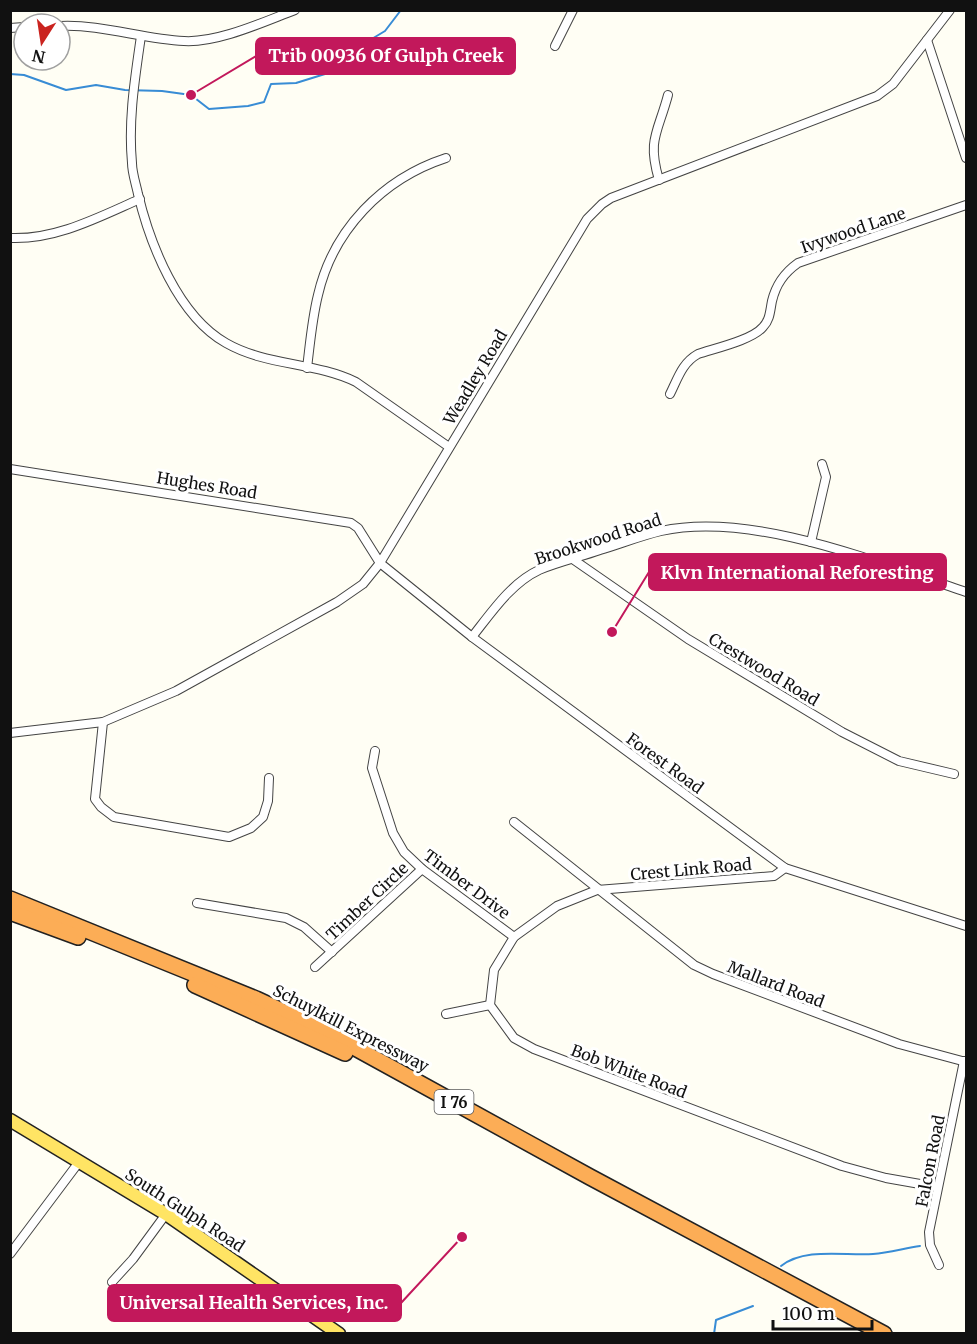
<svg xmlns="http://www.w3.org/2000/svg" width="977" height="1344" viewBox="0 0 977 1344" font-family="Merriweather,serif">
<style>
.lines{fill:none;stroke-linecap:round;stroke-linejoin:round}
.stream{stroke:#388cd5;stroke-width:2}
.street-casing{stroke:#444;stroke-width:10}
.primary-casing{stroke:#222;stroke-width:15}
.highway-casing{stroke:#222;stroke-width:18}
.street{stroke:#fff;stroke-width:8}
.primary{stroke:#ffe464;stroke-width:12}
.highway{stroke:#fcad56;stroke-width:15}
.labels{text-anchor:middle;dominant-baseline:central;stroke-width:6;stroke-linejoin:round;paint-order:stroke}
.shield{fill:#fff;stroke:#585858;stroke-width:1.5}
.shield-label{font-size:15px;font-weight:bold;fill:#111}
.street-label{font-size:16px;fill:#111;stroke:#fff}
.leader{fill:none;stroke:#c2185b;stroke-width:2}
.callout-dot{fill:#c2185b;stroke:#fff;stroke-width:2}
.callout{fill:#c2185b;stroke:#c2185b;stroke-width:2}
.callout-label{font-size:18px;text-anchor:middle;font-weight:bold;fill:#fff}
</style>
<rect width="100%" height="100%" fill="#fffef4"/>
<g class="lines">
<!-- stream -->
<g class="stream">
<path d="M10 74 24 75 66 90 96 85 125 90 162 91 191 95 209 109 248 106 264 102 271 84 296 83 325 74 355 49 385 31 401 10"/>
<path d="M781 1266C805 1247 845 1256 873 1254 889 1253 905 1248 920 1246"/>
<path d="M714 1334 716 1320 753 1306"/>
</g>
<defs>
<g id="street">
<path d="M60 26C102 24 142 39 184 41 218 43 263 22 295 10"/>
<path d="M10 28 24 27"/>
<path d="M141 36C135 78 128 120 132 163 132 173 136 184 138 194 150 244 178 316 226 343 266 366 315 362 356 382L449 447"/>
<path d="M927 40 966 158"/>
<path d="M555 46 573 10"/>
<path d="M659 180C647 139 658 133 668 95"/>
<path d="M10 238C56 240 99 217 140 199"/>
<path d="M307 368C310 344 312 319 318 295 333 230 382 179 446 158"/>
<path d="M670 394C678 378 682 363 698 354 716 348 752 340 763 327 770 320 770 311 772 301 776 284 784 273 798 263L966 205"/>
<path d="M10 469 351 523 358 528 380 563 472 637 785 868 966 926"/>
<path d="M811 542 826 477 822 464"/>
<path d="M574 560 688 639 842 732 899 761 954 774"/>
<path d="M472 637C491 613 511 583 539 570 558 562 580 557 600 550 620 544 640 536 661 531 754 511 878 563 966 592"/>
<path d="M103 722 95 799 101 807 114 817 229 837 251 828 263 817 268 801 269 778"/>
<path d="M10 733 103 722 176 691 337 602 363 584 380 563 587 219 602 204 611 198 877 96 893 84 950 10"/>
<path d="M375 751 372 768 393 833 404 852 422 869 514 937"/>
<path d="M514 822 694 965 713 974 899 1044 966 1062"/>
<path d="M785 868 774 876 597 890 557 906 514 937 494 970 490 1005 514 1038 534 1049 842 1166 886 1178 937 1187"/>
<path d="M197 903 286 918 304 927 332 952"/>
<path d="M315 967 422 869"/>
<path d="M446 1014 490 1005"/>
<path d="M10 1254 79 1162"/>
<path d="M939 1265 930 1245 929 1232 964 1061"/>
<path d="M112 1282 133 1259 166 1214"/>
</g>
<path id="primary" d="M10 1120 166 1214 339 1334"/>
<g id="highway">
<path d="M10 899 256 999 299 1019 350 1045 590 1177 884 1334"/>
<path d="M10 912 78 937"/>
<path d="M195 985 345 1053"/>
</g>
</defs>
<!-- street casing -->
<use href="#street" class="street-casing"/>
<!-- primary casing -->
<use href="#primary" class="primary-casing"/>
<!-- highway casing -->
<use href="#highway" class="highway-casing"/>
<!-- street -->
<use href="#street" class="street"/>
<!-- primary -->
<use href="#primary" class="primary"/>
<!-- highway -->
<use href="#highway" class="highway"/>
</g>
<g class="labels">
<!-- shield labels -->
<rect class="shield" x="434.5" y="1090" width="39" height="24" rx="4.5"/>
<g class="shield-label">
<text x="454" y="1102">I 76</text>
</g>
<!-- street labels -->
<g class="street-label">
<text transform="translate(853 230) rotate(-19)">Ivywood Lane</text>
<text transform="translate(475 377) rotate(-59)">Weadley Road</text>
<text transform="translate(207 485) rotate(9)">Hughes Road</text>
<text transform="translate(598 539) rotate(-18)">Brookwood Road</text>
<text transform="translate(764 669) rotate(31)">Crestwood Road</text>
<text transform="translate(665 763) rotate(36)">Forest Road</text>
<text transform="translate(691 869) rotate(-5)">Crest Link Road</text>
<text transform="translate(467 884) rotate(37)">Timber Drive</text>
<text transform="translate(367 901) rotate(-43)">Timber Circle</text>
<text transform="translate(776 984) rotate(21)">Mallard Road</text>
<text transform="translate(351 1028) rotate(27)">Schuylkill Expressway</text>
<text transform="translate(629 1071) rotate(21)">Bob White Road</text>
<text transform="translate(930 1161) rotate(-79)">Falcon Road</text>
<text transform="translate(185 1210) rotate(33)">South Gulph Road</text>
</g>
</g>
<!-- callouts -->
<path class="leader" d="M191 95L256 56M612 632L649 572M462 1237L401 1303"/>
<g class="callout-dot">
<circle cx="191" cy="95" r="6"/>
<circle cx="612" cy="632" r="6"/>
<circle cx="462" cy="1237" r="6"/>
</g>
<g class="callout">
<rect x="256" y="38" width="259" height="36" rx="6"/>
<rect x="649" y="554" width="297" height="36" rx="6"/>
<rect x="108" y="1285" width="293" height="36" rx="6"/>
</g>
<g class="callout-label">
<text x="386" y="62">Trib 00936 Of Gulph Creek</text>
<text x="797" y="579">Klvn International Reforesting</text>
<text x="254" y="1309">Universal Health Services, Inc.</text>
</g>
<!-- border -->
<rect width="977" height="1344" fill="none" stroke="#111111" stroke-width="24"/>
<!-- north arrow -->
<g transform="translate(42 42) rotate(192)"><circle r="28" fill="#ffffff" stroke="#a0a0a0" stroke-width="1.5"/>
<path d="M0-4.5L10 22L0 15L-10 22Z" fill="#ca231f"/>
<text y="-9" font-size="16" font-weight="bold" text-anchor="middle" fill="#111111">N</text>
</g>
<!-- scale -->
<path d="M773 1320v9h99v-9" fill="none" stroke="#111111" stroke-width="3"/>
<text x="782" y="1320" font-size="18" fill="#111111" stroke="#ffffff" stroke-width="4.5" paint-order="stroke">100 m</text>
</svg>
